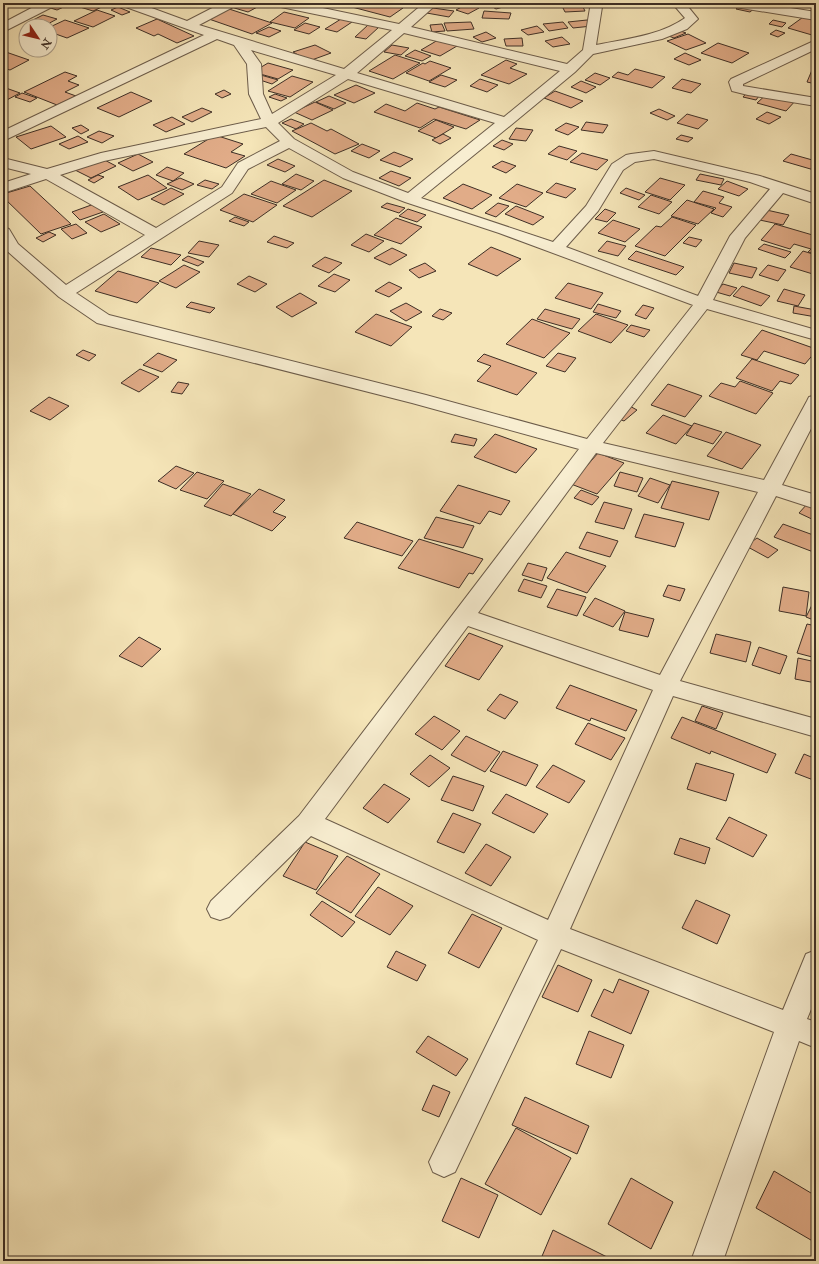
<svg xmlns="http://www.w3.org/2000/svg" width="819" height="1264" viewBox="0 0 819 1264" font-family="'IM FELL Double Pica',serif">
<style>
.building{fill:#e1ac88;stroke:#3e2f26}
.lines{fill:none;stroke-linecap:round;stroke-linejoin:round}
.street-casing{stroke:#6c5c4a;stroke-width:2}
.street{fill:#f8eed1;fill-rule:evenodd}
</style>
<rect width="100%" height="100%" fill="#f5e5b8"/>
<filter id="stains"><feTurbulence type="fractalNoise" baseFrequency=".005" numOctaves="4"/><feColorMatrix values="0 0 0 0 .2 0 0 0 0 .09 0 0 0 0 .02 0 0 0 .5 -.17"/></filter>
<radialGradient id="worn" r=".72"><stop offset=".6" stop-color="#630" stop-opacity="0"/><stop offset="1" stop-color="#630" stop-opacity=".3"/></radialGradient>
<!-- building -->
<g class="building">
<path d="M51 3H62L68 5 57 10 44 6Z"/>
<path d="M88 3H96L104 6 93 11 80 7Z"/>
<path d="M238 3H254L261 5 248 12 231 7Z"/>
<path d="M359 3H383L403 8 390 17 352 7Z"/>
<path d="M497 3 503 7 496 9 488 4Z"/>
<path d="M467 4 479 8 468 14 456 10Z"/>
<path d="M742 4 756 7 750 12 736 9Z"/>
<path d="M582 5 585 11 565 12 562 6Z"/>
<path d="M118 7 130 12 122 15 111 10Z"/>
<path d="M426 7 454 11 449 17 421 12Z"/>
<path d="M226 8 272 23 252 34 206 18Z"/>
<path d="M97 10 115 16 93 27 74 21Z"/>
<path d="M484 11 511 13 509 19 482 18Z"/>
<path d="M284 12 309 18 295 28 270 22Z"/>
<path d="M43 15 57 19 44 26 29 22Z"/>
<path d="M806 15 816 18V33L812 35 788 28Z"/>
<path d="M157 19 194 36 177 43 158 34 154 36 136 28Z"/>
<path d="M341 19 352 22 337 32 325 29Z"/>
<path d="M65 20 89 28 67 38 50 32V27Z"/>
<path d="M587 20 592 26 573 28 568 22Z"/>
<path d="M773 20 786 23 782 27 769 24Z"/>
<path d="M471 22 474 29 447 31 444 23Z"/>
<path d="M563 22 568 28 549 31 543 24Z"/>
<path d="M305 23 320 27 309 34 294 30Z"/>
<path d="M442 24 445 31 432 32 430 25Z"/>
<path d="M368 25 379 27 366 39 355 37Z"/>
<path d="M537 26 544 32 528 35 521 30Z"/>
<path d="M269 27 281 31 269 37 256 33Z"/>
<path d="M678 30 686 33 674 38 666 35Z"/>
<path d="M776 30 785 33 778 37 770 34Z"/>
<path d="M486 32 496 38 482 42 473 37Z"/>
<path d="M688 34 706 43 686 50 667 41Z"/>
<path d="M562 37 570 44 553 47 545 41Z"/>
<path d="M522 38 523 46H506L504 39Z"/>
<path d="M438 40 457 46 440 56 421 50Z"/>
<path d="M718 43 749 53 732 63 701 53Z"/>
<path d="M315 45 331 53 309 61 293 52Z"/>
<path d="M392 45 409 48 401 55 384 52Z"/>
<path d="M415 50 431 56 422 61 405 56Z"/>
<path d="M3 51 29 60 10 70 3 68Z"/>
<path d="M685 53 701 60 689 65 674 59Z"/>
<path d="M395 55 420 63 393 79 369 71Z"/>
<path d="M506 60 517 64 510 68 527 74 509 84 481 75Z"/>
<path d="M430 61 451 68 429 81 406 73 423 63 425 64Z"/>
<path d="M268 63 293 70 278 79 253 72Z"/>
<path d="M635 69 665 77 652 88 612 77 618 72 628 75Z"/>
<path d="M812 70 816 71V84L807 82Z"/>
<path d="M65 72 77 76 68 81 79 85 65 92 76 96 57 105 24 92Z"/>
<path d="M254 73 278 80 272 84 248 76Z"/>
<path d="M595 73 610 78 600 85 585 80Z"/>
<path d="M441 75 457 80 445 87 429 82Z"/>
<path d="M292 76 313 82 290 97 268 91Z"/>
<path d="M480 79 498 85 487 92 470 86Z"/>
<path d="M682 79 701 84 691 93 672 88Z"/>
<path d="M581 81 596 87 586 93 571 87Z"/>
<path d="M356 85 375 93 354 103 334 95Z"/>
<path d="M3 87 20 93 3 102Z"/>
<path d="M750 89 762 92 756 100 743 97Z"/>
<path d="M224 90 231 94 222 98 215 94Z"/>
<path d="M555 91 583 101 571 108 544 98Z"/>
<path d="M131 92 152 101 119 117 97 108Z"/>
<path d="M769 92 797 99 786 111 757 103Z"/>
<path d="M22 93 37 98 30 102 15 97Z"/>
<path d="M275 94 287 98 281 101 269 97Z"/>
<path d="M329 96 346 103 334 109 316 102Z"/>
<path d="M315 102 333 110 312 120 294 112Z"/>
<path d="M417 103 435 109 439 107 480 120 466 129 434 119 420 128 374 112 386 104 405 111Z"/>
<path d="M202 108 212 112 192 122 182 117Z"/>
<path d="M659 109 675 116 667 120 650 113Z"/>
<path d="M767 112 781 117 769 124 756 119Z"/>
<path d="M687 114 708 120 698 129 677 123Z"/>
<path d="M172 117 185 124 166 132 153 125Z"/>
<path d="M291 119 304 124 296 129 282 123Z"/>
<path d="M436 120 454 127 436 138 418 131Z"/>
<path d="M586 122 608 125 603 133 581 130Z"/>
<path d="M311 123 327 131 331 129 359 144 335 154 292 131Z"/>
<path d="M566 123 579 127 568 135 555 130Z"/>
<path d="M81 125 89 130 81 134 72 128Z"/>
<path d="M51 126 66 137 31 149 16 137Z"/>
<path d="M516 128 533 130 526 141 509 139Z"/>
<path d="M99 131 114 136 102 143 87 137Z"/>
<path d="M443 134 451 138 440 144 432 140Z"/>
<path d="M215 135 243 144 231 152 245 156 226 168 184 154Z"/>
<path d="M681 135 693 138 688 142 676 139Z"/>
<path d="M78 136 88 142 69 149 59 144Z"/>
<path d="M502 140 513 144 504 150 493 146Z"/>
<path d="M362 144 380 151 369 158 351 151Z"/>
<path d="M559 146 577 151 567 160 548 154Z"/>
<path d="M394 152 413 159 400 167 380 160Z"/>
<path d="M582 153 608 160 597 170 570 162Z"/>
<path d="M138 154 153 162 133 171 118 163Z"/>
<path d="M791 154 816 161V168L814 170 783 161Z"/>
<path d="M95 155 116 166 91 178 75 170Z"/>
<path d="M278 159 295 166 285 172 267 165Z"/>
<path d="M502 161 516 166 506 173 492 167Z"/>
<path d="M167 167 184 173 173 181 156 175Z"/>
<path d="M391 171 411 178 399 186 379 178Z"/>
<path d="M296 174 314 181 301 190 282 184Z"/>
<path d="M700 174 724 179 721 185 696 180Z"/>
<path d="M98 175 104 177 94 183 88 180Z"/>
<path d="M148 175 167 188 138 200 118 187Z"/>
<path d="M180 178 194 184 182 190 167 184Z"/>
<path d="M660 178 685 185 670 200 645 192Z"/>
<path d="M205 180 219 184 212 189 197 185Z"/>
<path d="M324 180 352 191 312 217 283 206Z"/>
<path d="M271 181 296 190 277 203 251 194Z"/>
<path d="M727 181 748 189 739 196 718 189Z"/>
<path d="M556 183 576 189 566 198 546 192Z"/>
<path d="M463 184 492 195 472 209 443 198Z"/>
<path d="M517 184 543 193 526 207 499 198Z"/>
<path d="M30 186 71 224 41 234 3 197V194Z"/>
<path d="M171 188 184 194 164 205 151 199Z"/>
<path d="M626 188 645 195 639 200 620 193Z"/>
<path d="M703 191 724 197 719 203 732 207 723 217 711 213 716 208 694 202Z"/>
<path d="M244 194 277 205 253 222 220 210Z"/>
<path d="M651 195 672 202 659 214 638 207Z"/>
<path d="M687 200 714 209 698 224 671 216Z"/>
<path d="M387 203 405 208 399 213 381 207Z"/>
<path d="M498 203 509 206 496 217 485 213Z"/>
<path d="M94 204 103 212 80 220 72 212Z"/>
<path d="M516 206 544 217 533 225 505 214Z"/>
<path d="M408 209 426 215 417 222 399 216Z"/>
<path d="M605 209 616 213 607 222 595 219Z"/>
<path d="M762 209 789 215 783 225 755 219Z"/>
<path d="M104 214 120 224 101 232 85 222Z"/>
<path d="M235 217 249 222 244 226 229 221Z"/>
<path d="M672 217 696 225 665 256 635 246 656 226 661 227Z"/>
<path d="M396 218 422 227 401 244 374 235Z"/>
<path d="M613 220 640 229 625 242 598 233Z"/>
<path d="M76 224 87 233 72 239 61 229Z"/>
<path d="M775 224 816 236V254L808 252 811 249 794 244 790 249 761 240Z"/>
<path d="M49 232 56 235 43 242 36 238Z"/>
<path d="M366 234 384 241 369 252 351 245Z"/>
<path d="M274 236 294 243 287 248 267 242Z"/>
<path d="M689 237 702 240 696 247 683 243Z"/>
<path d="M199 241 219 245 209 257 188 253Z"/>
<path d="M607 241 626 246 618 256 598 251Z"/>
<path d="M764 244 791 252 785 258 758 249Z"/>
<path d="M491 247 521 259 497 276 468 264Z"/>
<path d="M151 248 181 255 171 265 141 257Z"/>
<path d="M392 248 407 255 390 265 374 258Z"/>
<path d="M636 251 684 267 676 275 628 259Z"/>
<path d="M803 251 816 255V275L790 267Z"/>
<path d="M188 256 204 262 198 266 182 260Z"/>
<path d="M325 257 342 263 329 273 312 266Z"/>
<path d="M425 263 436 271 419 278 409 270Z"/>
<path d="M734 263 757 268 752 278 729 273Z"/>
<path d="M184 265 200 272 176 288 159 281Z"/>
<path d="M768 265 786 270 778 281 759 275Z"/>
<path d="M118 271 159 283 137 303 95 291Z"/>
<path d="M334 274 350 280 335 292 318 286Z"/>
<path d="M249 276 267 284 255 292 237 284Z"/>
<path d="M389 282 402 288 389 297 375 291Z"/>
<path d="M568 283 603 293 591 309 555 298Z"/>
<path d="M723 284 737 288 730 296 716 292Z"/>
<path d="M742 286 770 296 761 306 733 296Z"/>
<path d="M784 289 805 295 798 306 777 301Z"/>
<path d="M300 293 317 303 292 317 276 307Z"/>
<path d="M191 302 215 308 210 313 186 307Z"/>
<path d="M406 303 422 312 406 321 390 311Z"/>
<path d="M598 304 621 311 616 318 593 312Z"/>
<path d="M643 305 654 308 646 319 635 315Z"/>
<path d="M794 306 816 310V317L793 313Z"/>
<path d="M440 309 452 313 443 320 432 316Z"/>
<path d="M545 309 580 319 572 329 537 319Z"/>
<path d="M376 314 412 327 391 346 355 332Z"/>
<path d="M596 314 628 325 611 343 578 331Z"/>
<path d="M532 319 570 333 544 358 506 344Z"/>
<path d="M631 325 650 330 644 337 626 331Z"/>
<path d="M762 330 816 349V351L805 364 764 351 757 360 741 355Z"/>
<path d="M83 350 96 355 89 361 76 355Z"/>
<path d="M158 353 177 360 162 372 143 365Z"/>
<path d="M558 353 576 358 565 372 546 366Z"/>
<path d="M484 354 537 373 517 395 477 381 491 366 477 361Z"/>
<path d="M752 359 799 375 791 384 780 381 772 391 736 378Z"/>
<path d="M140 369 159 377 139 392 121 383Z"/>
<path d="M740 381 773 393 756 414 709 396 721 383 735 387Z"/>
<path d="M178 382 189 384 182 394 171 392Z"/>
<path d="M668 384 702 396 685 417 651 405Z"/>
<path d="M49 397 69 406 50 420 30 411Z"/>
<path d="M626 404 637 410 624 421 612 416Z"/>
<path d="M663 415 692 426 676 444 646 433Z"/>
<path d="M694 423 722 432 713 444 686 435Z"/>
<path d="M726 432 761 445 742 469 707 456Z"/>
<path d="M455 434 477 439 474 446 451 442Z"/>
<path d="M495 434 537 449 516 473 474 457Z"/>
<path d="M598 453 624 463 597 494 571 484Z"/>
<path d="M176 466 194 473 176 489 158 481Z"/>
<path d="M197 472 224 481 207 499 180 490Z"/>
<path d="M620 472 643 478 637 492 614 486Z"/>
<path d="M650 478 670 485 658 503 638 496Z"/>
<path d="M672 481 719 492 709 520 661 508Z"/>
<path d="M223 484 251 494 231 516 204 506Z"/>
<path d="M458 485 510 501 501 515 489 511 480 524 440 511Z"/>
<path d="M259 489 285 500 273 512 286 517 272 531 233 514Z"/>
<path d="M581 490 599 497 592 505 574 498Z"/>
<path d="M604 502 632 509 624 529 595 522Z"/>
<path d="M808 503 816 506V521L799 513Z"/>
<path d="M644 514 684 523 675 547 635 537Z"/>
<path d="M436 517 474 526 463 548 424 538Z"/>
<path d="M357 522 413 541 402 556 344 538Z"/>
<path d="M783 524 816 536V553L774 537Z"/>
<path d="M587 532 618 541 610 557 579 548Z"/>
<path d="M757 538 778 550 768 558 746 546Z"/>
<path d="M419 539 483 559 473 574 469 573 459 588 398 568Z"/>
<path d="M566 552 606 566 587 593 547 578Z"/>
<path d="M528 563 547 568 542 581 522 575Z"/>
<path d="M524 579 547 586 541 598 518 591Z"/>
<path d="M668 585 685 589 680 601 663 596Z"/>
<path d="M783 587 809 592 806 616 779 611Z"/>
<path d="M557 589 586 597 577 616 547 607Z"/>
<path d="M816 597V621L806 617Z"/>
<path d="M595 598 625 611 613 627 583 615Z"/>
<path d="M625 612 654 619 648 637 619 630Z"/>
<path d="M807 624 816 626V658L797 653Z"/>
<path d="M469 633 503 646 479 680 445 666Z"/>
<path d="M716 634 751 642 746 662 710 653Z"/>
<path d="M139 637 161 649 142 667 119 656Z"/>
<path d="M759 647 787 656 780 674 752 665Z"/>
<path d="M798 658 816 662V683L795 679Z"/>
<path d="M570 685 637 710 626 731 591 718 590 721 556 708Z"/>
<path d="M500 694 518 702 505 719 487 710Z"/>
<path d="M702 706 723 713 716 729 695 721Z"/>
<path d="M434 716 460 731 442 750 415 734Z"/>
<path d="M682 717 776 754 767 773 711 751 710 754 671 738Z"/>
<path d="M588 723 625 738 611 760 575 744Z"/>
<path d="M466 736 500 752 485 772 451 755Z"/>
<path d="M503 751 538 765 526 786 490 771Z"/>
<path d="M804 754 816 759V781L795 773Z"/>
<path d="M430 755 450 768 429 787 410 774Z"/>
<path d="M696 763 734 774 726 801 687 789Z"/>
<path d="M553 765 585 781 569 803 536 787Z"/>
<path d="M453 776 484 786 473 811 441 800Z"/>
<path d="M384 784 410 799 388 823 363 808Z"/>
<path d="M506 794 548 814 534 833 492 813Z"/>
<path d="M453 813 481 824 464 853 437 842Z"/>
<path d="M729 817 767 835 753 857 716 839Z"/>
<path d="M680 838 710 848 705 864 674 854Z"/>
<path d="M305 842 338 856 316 890 283 876Z"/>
<path d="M486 844 511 857 491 886 465 873Z"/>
<path d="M347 856 380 874 351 913 316 893Z"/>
<path d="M378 887 413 906 390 935 355 916Z"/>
<path d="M696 900 730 915 717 944 682 928Z"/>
<path d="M322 901 355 922 342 937 310 915Z"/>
<path d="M472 914 502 928 479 968 448 953Z"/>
<path d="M396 951 426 965 417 981 387 967Z"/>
<path d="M558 965 592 980 578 1012 542 997Z"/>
<path d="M619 979 649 991 631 1034 591 1016 604 989 613 993Z"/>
<path d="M589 1031 624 1045 611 1078 576 1064Z"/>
<path d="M428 1036 468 1059 456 1076 416 1052Z"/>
<path d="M433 1085 450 1092 439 1117 422 1110Z"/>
<path d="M525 1097 589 1126 577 1154 512 1125Z"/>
<path d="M516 1128 571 1158 541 1215 485 1184Z"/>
<path d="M774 1171 816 1196V1243L756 1208Z"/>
<path d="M461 1178 498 1195 479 1238 442 1221Z"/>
<path d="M631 1178 673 1202 651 1249 608 1224Z"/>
<path d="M553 1230 615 1261H540Z"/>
</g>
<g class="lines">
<defs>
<g id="street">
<path d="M41 3H56L54 6 3 32V23Z"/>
<path d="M121 3H138L187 21 222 3H237L235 6 199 25 344 69 392 30 281 7 277 6 275 3H299L399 24 424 3H438L411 27 567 64 583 50 590 8 586 3H599L602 7 596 45C626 39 659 36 685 18L672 3H685L698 19 687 29 662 39 593 54 575 72 511 125 421 198 553 242 586 206 612 164 626 155 631 154 654 151 760 176 816 194V204L783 193 745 238 713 300 816 330V340L707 309 603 443 764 480 807 401 809 397 816 395V419L782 485 816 495V509L776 496 680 681 816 719V737L673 696 570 929 783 1010 806 954 816 950V997L807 1019 816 1022V1048L799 1041 723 1261H691L774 1032 561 949 455 1172 444 1177 433 1172 429 1162 538 940 311 836 229 917 220 920 211 917 207 909 211 901 299 816 579 449 412 403 97 323 59 297 6 250 3 245V227L9 229 18 244 66 285 145 235 46 179 3 193V183L31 174 3 167V158L47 169 101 153 261 119 249 94 247 64 234 45 217 39 3 141V131L204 35 123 6ZM404 33 560 71 504 117 357 73ZM251 50 336 75 272 114 263 94 261 64ZM348 79 495 123 408 193 353 172 294 139 278 123ZM266 127 280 141 238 163 222 187 156 228 60 175 104 161ZM289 148 343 178 405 202 499 233 693 305 587 439 426 395 109 315 76 293 232 193 248 169ZM654 159 750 182 770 189 730 236 698 296 566 247 598 211 623 170 635 162ZM596 453 758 492 660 675 478 613ZM468 626 653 690 548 920 325 819Z"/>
<path d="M729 3H758L816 12V20L735 7 731 6Z"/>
<path d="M816 40V49L743 84V86L749 87 816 98V106L748 95 732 91 729 82 731 79Z"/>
</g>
</defs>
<!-- street casing -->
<use href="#street" class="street-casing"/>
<!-- street -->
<use href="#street" class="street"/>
</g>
<!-- margin -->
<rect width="819" height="1264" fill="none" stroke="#f5e5b8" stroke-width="16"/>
<rect x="4" y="4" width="811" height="1256" fill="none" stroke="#3e2f26" stroke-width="2"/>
<rect x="8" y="8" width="803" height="1248" fill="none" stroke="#3e2f26"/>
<!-- north arrow -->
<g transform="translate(38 38) rotate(125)"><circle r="19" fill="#f8eed1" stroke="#aea28d"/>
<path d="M0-3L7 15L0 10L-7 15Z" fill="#8f2418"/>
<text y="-6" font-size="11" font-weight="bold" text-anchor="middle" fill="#3e2f26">N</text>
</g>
<rect width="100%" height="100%" filter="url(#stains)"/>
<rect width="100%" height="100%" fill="url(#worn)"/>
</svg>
